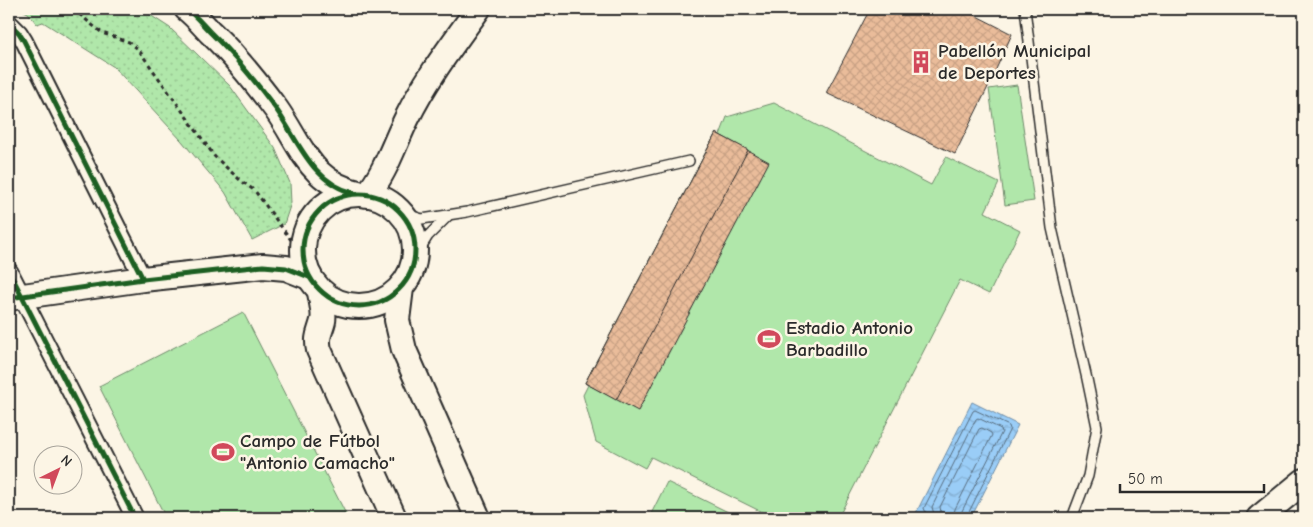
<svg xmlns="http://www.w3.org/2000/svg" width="1313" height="527" viewBox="0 0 1313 527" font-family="'Comic Neue',sans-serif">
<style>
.green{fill:#b0e7aa;stroke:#6e896a}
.park{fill:url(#park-dots);stroke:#6e896a}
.water{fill:url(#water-waves);stroke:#6e8ca5}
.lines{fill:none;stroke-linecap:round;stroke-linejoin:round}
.shore{stroke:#576c7d;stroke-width:1}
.building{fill:url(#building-cross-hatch);stroke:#2b2b2b}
.lane-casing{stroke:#2b2b2b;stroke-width:12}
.street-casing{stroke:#2b2b2b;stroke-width:20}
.secondary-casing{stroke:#2b2b2b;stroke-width:28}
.path{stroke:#2b2b2b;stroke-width:3;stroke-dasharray:4 4;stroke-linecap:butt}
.lane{stroke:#fcf5e5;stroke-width:9}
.street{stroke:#fcf5e5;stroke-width:16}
.secondary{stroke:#fcf5e5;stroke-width:24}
.cycleway-casing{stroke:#fcf5e5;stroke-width:8}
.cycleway{stroke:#1b5e20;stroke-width:5}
.labels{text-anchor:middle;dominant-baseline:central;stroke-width:5;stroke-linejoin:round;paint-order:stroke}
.poi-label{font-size:19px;font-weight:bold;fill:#2b2b2b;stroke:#fcf5e5;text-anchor:start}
</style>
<defs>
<pattern id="park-dots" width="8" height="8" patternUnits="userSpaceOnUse" patternTransform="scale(1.25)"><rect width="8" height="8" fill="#b0e7aa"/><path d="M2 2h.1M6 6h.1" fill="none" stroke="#98c692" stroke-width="1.8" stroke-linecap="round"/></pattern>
<pattern id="water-waves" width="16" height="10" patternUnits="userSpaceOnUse" patternTransform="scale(1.25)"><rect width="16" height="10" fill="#9acdf7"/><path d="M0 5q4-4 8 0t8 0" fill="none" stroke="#85b0d4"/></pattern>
<pattern id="building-cross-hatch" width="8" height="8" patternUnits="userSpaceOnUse" patternTransform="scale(1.25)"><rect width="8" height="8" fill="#eabc9a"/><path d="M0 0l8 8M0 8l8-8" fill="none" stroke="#c9a285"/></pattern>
</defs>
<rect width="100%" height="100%" fill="#fcf5e5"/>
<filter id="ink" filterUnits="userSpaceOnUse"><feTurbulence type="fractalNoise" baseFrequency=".02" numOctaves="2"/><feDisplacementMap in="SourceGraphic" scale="10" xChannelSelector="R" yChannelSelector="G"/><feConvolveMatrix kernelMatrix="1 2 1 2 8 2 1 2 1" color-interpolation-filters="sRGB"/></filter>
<g filter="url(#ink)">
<!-- green -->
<g class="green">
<path d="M1017 85 1034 201 1005 205 989 89Z"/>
<path d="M774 103 931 185 946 157 999 183 985 212 1020 230 989 294 960 280 838 518H774L651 457 645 468 596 442 583 395 588 385 585 383 716 133 720 135 727 117Z"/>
<path d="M243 312 348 518H166L99 386Z"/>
<path d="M667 482 728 512 725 518H649Z"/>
</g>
<!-- park -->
<path class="park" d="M20 9H141L170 28 230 86 275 148 290 183 291 203 284 224 252 240 225 192 181 140 114 67 43 22 37 24 28 13Z"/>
<!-- water -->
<path class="water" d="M972 402 1018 425 971 518H928L916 513Z"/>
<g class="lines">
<!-- shore -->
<g class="shore">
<path d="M928 518 924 508 973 411 975 410 1009 426 1010 429 968 514 967 518"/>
<path d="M935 518 932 507 976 419 978 418 1001 429 1002 432 962 511 961 518"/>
<path d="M942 518 940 507 979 429 982 428 991 433 992 435 955 509 953 518"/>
</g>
</g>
<!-- building -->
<g class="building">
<path d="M870 9H963L1012 34 987 89 955 154 826 93Z"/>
<path d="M716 133 769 162 638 411 585 383Z"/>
<path d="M716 133 748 150 616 400 585 383Z"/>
</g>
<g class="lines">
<defs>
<g id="lane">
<path d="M1025 9 1052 228 1087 379 1097 427 1088 476 1072 518"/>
<path d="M400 212 422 219 467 212 689 161"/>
<path d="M415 257 428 236 449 215"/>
</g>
<g id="street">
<path d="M9 23 19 33 24 41 143 279"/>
<path d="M9 271 135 518"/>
</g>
<g id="secondary">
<path d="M187 9C196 16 203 25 211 33 235 56 256 82 276 109 303 147 309 183 362 194"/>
<circle cx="359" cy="250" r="56"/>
<path d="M367 195C386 172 394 144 407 118 426 79 453 44 478 9"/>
<path d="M401 288 397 320 404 350 478 518"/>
<path d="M320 292C321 300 325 313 323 321 320 333 316 336 319 350L394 518"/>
<path d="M9 298 143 279 263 266 286 268 309 277"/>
<path d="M1259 518 1304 481"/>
</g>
</defs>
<!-- lane casing -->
<use href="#lane" class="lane-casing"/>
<!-- street casing -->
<use href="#street" class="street-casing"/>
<!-- secondary casing -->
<use href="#secondary" class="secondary-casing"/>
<!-- path -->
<path class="path" d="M73 9 102 33 129 42 138 49 215 157 240 180 255 191 294 244"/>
<!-- lane -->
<use href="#lane" class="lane"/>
<!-- street -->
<use href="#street" class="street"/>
<!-- secondary -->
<use href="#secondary" class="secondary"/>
<defs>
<g id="cycleway">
<path d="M187 9C196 16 203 25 211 33 235 56 256 82 276 109 298 140 312 183 354 193"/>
<path d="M9 23 19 33 24 41 143 279"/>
<circle cx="359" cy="250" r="56"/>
<path d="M9 271 135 518"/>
<path d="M9 298 143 279 263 266 286 268 309 277"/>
</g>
</defs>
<!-- cycleway casing -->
<use href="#cycleway" class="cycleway-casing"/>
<!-- cycleway -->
<use href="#cycleway" class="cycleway"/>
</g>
</g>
<!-- icons -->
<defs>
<symbol id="building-bare" viewBox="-9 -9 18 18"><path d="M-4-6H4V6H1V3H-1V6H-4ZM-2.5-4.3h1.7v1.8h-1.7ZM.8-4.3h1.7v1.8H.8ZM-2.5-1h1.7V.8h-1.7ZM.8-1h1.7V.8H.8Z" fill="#d1495b" stroke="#fcf5e5" stroke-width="2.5" paint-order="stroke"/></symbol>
<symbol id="stadium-bare" viewBox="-9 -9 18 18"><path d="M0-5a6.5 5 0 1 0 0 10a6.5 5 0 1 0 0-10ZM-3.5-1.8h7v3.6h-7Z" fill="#d1495b" stroke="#fcf5e5" stroke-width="2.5" paint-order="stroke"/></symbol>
</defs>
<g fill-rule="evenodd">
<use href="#building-bare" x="905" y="46" width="32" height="32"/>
<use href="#stadium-bare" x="753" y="323" width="32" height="32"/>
<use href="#stadium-bare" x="207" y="436" width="32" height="32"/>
</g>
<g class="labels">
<!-- poi labels -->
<g class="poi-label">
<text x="938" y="51">Pabellón Municipal<tspan x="938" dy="22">de Deportes</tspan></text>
<text x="786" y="328">Estadio Antonio<tspan x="786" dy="22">Barbadillo</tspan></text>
<text x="240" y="441">Campo de Fútbol<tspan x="240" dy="22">"Antonio Camacho"</tspan></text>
</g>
</g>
<!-- margin -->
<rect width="1313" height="527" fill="none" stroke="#fcf5e5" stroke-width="30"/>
<rect x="15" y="15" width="1283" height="497" fill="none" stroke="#2b2b2b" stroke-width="2" filter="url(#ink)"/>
<!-- north arrow -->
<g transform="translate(58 470) rotate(42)"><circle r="24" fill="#fcf5e5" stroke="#a8a49b"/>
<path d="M0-4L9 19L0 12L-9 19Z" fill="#d1495b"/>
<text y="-8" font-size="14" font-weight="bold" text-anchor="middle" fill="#2b2b2b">N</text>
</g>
<!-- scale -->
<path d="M1120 484v8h144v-8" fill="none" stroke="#2b2b2b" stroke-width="2.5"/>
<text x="1128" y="484" font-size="15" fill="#2b2b2b" stroke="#fcf5e5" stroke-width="4" paint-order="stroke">50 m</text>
</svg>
